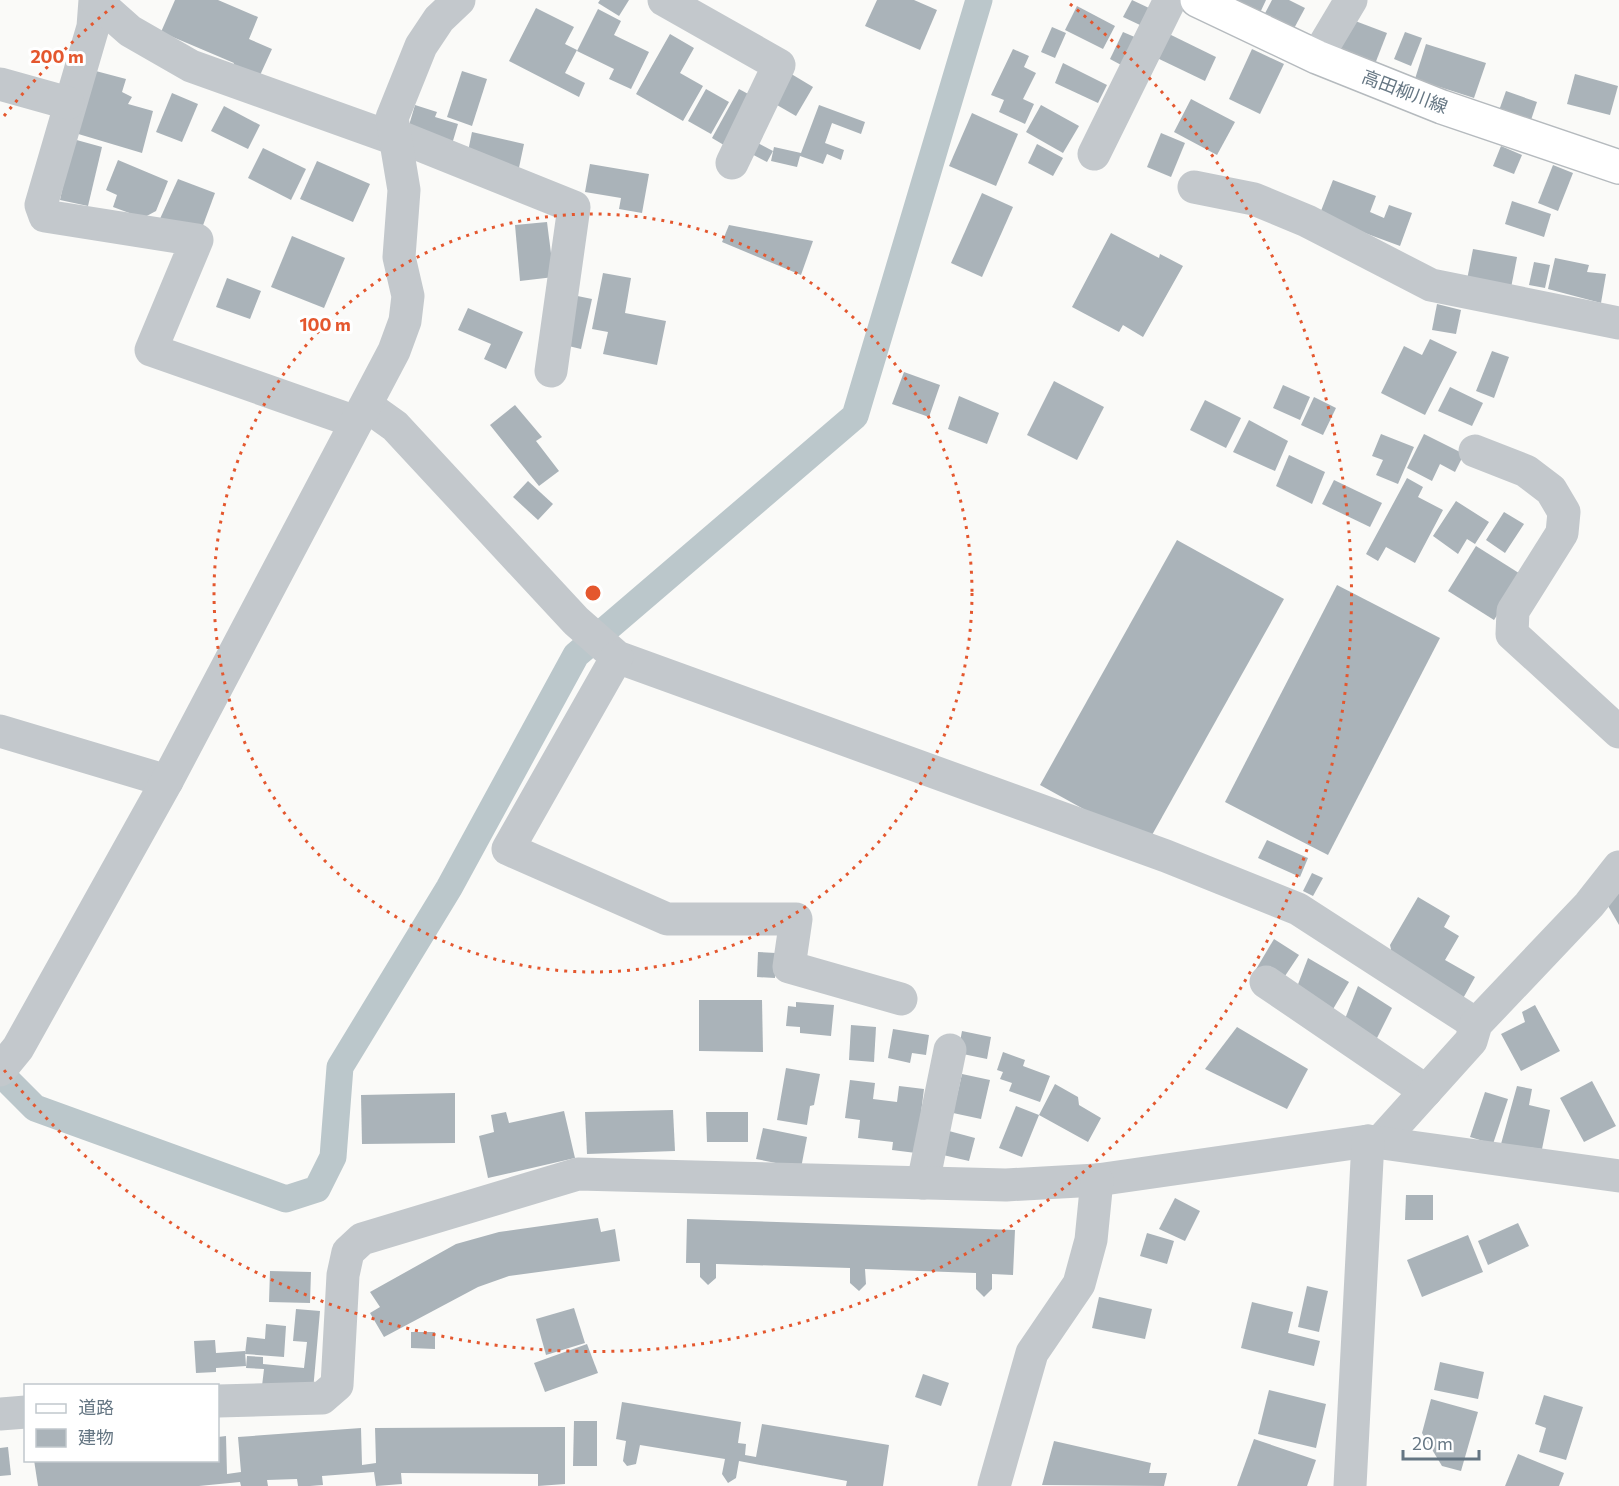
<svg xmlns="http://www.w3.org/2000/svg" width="1619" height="1486" viewBox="0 0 1619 1486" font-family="Commissioner,'Noto Sans JP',sans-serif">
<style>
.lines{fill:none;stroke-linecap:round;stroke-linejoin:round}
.canal{stroke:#bbc7cb;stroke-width:27}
.building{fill:#aab3b9}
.major-casing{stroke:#b5babe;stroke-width:36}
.minor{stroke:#c3c8cc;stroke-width:33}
.major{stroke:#fff;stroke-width:33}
.ring{fill:none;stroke:#e4572e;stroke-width:3;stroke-dasharray:3 6}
.labels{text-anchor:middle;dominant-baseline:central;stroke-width:6;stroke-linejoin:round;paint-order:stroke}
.street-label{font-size:18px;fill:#657683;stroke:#fff}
.centre{fill:#e4572e;stroke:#fff;stroke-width:3}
.ring-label{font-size:18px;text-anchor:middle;font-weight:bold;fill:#e4572e;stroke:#fff;stroke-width:6;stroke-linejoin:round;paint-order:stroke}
</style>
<rect width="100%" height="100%" fill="#fafaf8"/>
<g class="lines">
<!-- canal -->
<path class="canal" d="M0 1073 35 1108 286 1199 317 1189 333 1157 340 1067 449 888 576 655 855 416 979 0"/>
</g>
<!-- building -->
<g class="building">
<path d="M175 0H218L258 17 249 39 272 49 256 84 230 72 234 63 161 32Z"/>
<path d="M600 0H629L619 16 598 3Z"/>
<path d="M877 0H914L937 10 920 50 865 26Z"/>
<path d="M1132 0 1149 8 1140 25 1123 17Z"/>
<path d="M1227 0H1266L1259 15Z"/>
<path d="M1272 0H1289L1305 8 1291 34 1262 19Z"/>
<path d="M1077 6 1115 26 1103 49 1065 30Z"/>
<path d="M536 8 574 27 565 44 577 50 565 73 585 83 579 97 509 61Z"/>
<path d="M598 9 621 21 614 35 649 52 631 89 609 79 614 69 577 51Z"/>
<path d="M1350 19 1387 33 1375 64 1338 50Z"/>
<path d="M1052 27 1066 33 1055 58 1041 52Z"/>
<path d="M1123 32 1137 38 1123 66 1110 59Z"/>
<path d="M1405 32 1422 38 1411 66 1394 59Z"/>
<path d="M1167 33 1216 57 1205 81 1155 57Z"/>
<path d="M670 34 694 48 680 73 703 86 683 121 636 94Z"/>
<path d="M1426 44 1486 63 1474 98 1415 79Z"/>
<path d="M1013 49 1029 56 1024 67 1036 73 1023 99 1034 104 1025 124 999 112 1004 100 991 95Z"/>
<path d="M1252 49 1284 64 1260 114 1229 99Z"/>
<path d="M1063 63 1107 85 1098 103 1055 83Z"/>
<path d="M92 70 126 79 122 92 132 97 128 104 153 111 142 153 75 133Z"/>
<path d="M462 71 487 79 472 126 447 117Z"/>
<path d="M788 72 813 87 796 116 770 101Z"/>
<path d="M1575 74 1618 86 1610 115 1567 104Z"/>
<path d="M706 89 729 102 711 134 688 121Z"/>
<path d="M739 89 761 101 734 151 712 138Z"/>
<path d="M1506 91 1537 102 1529 126 1497 116Z"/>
<path d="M172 93 198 104 182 142 156 132Z"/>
<path d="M1191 99 1235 122 1217 155 1174 132Z"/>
<path d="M415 105 437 112 435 117 458 124 447 161 402 149Z"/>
<path d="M819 105 865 122 861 134 832 123 825 143 844 150 841 160 827 154 823 164 800 156 797 167 771 161 774 147 801 153Z"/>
<path d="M1041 105 1079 126 1063 153 1026 132Z"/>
<path d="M224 106 260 125 248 149 211 131Z"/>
<path d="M972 113 1018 134 996 186 949 166Z"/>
<path d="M472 132 524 144 517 177 465 166Z"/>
<path d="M1161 133 1185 143 1171 177 1147 167Z"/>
<path d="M73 139 102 147 88 206 60 200Z"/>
<path d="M750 139 773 151 767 162 744 150Z"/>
<path d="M1037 144 1063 158 1053 176 1028 163Z"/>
<path d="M1501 146 1522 155 1514 174 1493 166Z"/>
<path d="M263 148 306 169 291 200 248 178Z"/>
<path d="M118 160 168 181 156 211 143 218 113 207 117 195 106 190Z"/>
<path d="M317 161 370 184 353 222 300 199Z"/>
<path d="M590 164 649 174 642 213 619 209 621 198 585 192Z"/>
<path d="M1553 165 1573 173 1558 211 1538 203Z"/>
<path d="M178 179 215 193 202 228 159 221Z"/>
<path d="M1333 180 1376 196 1370 212 1384 218 1389 205 1412 213 1400 246 1319 216Z"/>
<path d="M982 193 1013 207 982 277 951 263Z"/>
<path d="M1512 201 1551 214 1544 237 1505 224Z"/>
<path d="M547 222 554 277 520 281 515 225Z"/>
<path d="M729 225 813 241 801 275 722 242Z"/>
<path d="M1111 233 1159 258 1160 254 1183 266 1143 337 1123 325 1119 332 1072 307Z"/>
<path d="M292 236 345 258 324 308 271 287Z"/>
<path d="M1473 249 1517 257 1510 293 1466 285Z"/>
<path d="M1555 258 1589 265 1587 272 1606 274 1601 303 1548 289Z"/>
<path d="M1534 262 1550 265 1545 288 1529 285Z"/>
<path d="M603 273 631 278 625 313 666 321 657 365 603 354 608 332 592 329Z"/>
<path d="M227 278 261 291 250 319 216 307Z"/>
<path d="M563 293 592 299 581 349 552 342Z"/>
<path d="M1437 304 1461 310 1456 334 1432 330Z"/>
<path d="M468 308 523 332 506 369 484 359 491 344 458 330Z"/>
<path d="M1430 339 1457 352 1425 415 1381 393 1404 346 1422 355Z"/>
<path d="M1492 351 1509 357 1494 398 1476 391Z"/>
<path d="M904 372 940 385 929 417 892 404Z"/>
<path d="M1054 381 1104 407 1077 460 1027 435Z"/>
<path d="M1283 385 1310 397 1300 420 1273 408Z"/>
<path d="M1450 387 1483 403 1472 426 1438 411Z"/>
<path d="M959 396 999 413 987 444 948 429Z"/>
<path d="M1314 397 1336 408 1323 435 1301 425Z"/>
<path d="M1205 400 1241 418 1226 448 1190 430Z"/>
<path d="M515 405 542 437 536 441 559 471 539 486 490 425Z"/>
<path d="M1249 420 1288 441 1275 471 1233 452Z"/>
<path d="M1381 434 1414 447 1398 484 1376 475 1383 460 1372 456Z"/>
<path d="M1424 434 1464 454 1455 472 1440 464 1432 481 1407 468Z"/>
<path d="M1289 455 1325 472 1312 504 1276 486Z"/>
<path d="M1407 478 1423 487 1418 497 1443 510 1415 563 1386 547 1378 561 1366 554Z"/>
<path d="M1334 480 1382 503 1370 527 1322 504Z"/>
<path d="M528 481 553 504 538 520 513 497Z"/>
<path d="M1456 501 1489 522 1475 544 1467 539 1458 554 1433 536Z"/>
<path d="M1504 512 1524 524 1505 553 1486 540Z"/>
<path d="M1177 540 1284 599 1147 844 1040 785Z"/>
<path d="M1476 546 1522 575 1494 620 1448 591Z"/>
<path d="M1337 585 1440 638 1328 855 1225 802Z"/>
<path d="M1267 840 1308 858 1300 877 1258 858Z"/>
<path d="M1312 873 1323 878 1313 896 1303 891Z"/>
<path d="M1619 881V925L1604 899Z"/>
<path d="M1418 897 1450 916 1444 927 1459 936 1445 960 1475 977 1461 1002 1394 963 1390 945Z"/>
<path d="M1274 939 1299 955 1277 988 1252 976Z"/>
<path d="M758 952 776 953 775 978 757 977Z"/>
<path d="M1308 958 1349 982 1326 1021 1289 1008Z"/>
<path d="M1358 986 1392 1008 1374 1044 1337 1039Z"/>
<path d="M699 1000H762L763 1052 699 1051Z"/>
<path d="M796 1002 834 1005 831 1036 800 1033V1027L786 1026 788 1006 796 1007Z"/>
<path d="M1535 1005 1560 1051 1521 1071 1501 1034 1525 1022 1522 1012Z"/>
<path d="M851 1025 876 1027 874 1062 849 1060Z"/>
<path d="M1237 1027 1308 1069 1287 1109 1205 1069Z"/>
<path d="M893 1029 929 1035 926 1055 912 1053 910 1063 888 1058Z"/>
<path d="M962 1031 991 1037 987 1059 958 1053Z"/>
<path d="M1003 1052 1025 1060 1023 1066 1050 1076 1040 1102 1009 1091 1012 1083 1000 1079 1003 1072 997 1070Z"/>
<path d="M786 1068 820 1074 814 1105 810 1106 807 1125 777 1120Z"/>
<path d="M962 1074 990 1080 981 1119 953 1113Z"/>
<path d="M850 1080 875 1083 873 1099 897 1102 899 1086 924 1089 916 1153 892 1150 893 1142 858 1138 860 1120 845 1118Z"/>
<path d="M1592 1081 1616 1126 1584 1142 1560 1098Z"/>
<path d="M1055 1084 1078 1097 1079 1105 1101 1118 1088 1142 1039 1115Z"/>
<path d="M1517 1086 1532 1089 1529 1105 1550 1110 1542 1149 1501 1144Z"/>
<path d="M1485 1092 1508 1099 1493 1144 1470 1137Z"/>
<path d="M455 1093V1143L362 1144 361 1095Z"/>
<path d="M1016 1106 1039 1115 1022 1157 999 1148Z"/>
<path d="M673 1110 675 1151 587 1154 585 1112Z"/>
<path d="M564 1111 575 1158 488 1178 479 1136 494 1132 491 1115 506 1112 509 1123Z"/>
<path d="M706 1112H748V1142H707Z"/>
<path d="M763 1128 807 1137 801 1168 756 1159Z"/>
<path d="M949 1131 975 1138 969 1161 943 1155Z"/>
<path d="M1406 1195H1433V1220H1405Z"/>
<path d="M1175 1198 1200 1211 1185 1241 1159 1229Z"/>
<path d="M598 1218 601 1232 615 1229 620 1261 509 1276 478 1287 384 1337 370 1313 380 1307 370 1292 456 1244 499 1232Z"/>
<path d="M687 1219 1015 1230 1013 1275 992 1274V1289L984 1297 976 1289V1273L865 1269 866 1284 859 1291 850 1283V1268L716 1264V1278L708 1285 700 1277V1263H686Z"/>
<path d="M1518 1223 1529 1246 1488 1265 1478 1241Z"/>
<path d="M1147 1233 1174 1241 1167 1264 1140 1256Z"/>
<path d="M1468 1235 1483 1272 1422 1297 1407 1260Z"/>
<path d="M270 1271 311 1272 310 1303 269 1302Z"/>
<path d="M1307 1286 1328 1291 1319 1332 1298 1327Z"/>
<path d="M1099 1297 1152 1309 1145 1339 1092 1328Z"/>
<path d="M1252 1302 1293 1312 1288 1333 1320 1341 1314 1366 1241 1348Z"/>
<path d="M574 1308 585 1343 546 1355 536 1319Z"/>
<path d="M296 1309 320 1311 313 1391 262 1386 264 1369 246 1368 247 1356 263 1357V1364L304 1368 307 1342 293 1341Z"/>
<path d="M266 1324 286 1326 284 1357 245 1354 247 1337 265 1339Z"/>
<path d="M411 1332H435V1349L411 1348Z"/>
<path d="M215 1340 216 1353 245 1351 246 1366 216 1368V1372L196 1373 194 1341Z"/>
<path d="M587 1344 598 1373 545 1392 534 1363Z"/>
<path d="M1440 1362 1484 1372 1478 1399 1434 1390Z"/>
<path d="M923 1374 949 1383 941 1406 915 1397Z"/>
<path d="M1269 1390 1326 1404 1316 1448 1258 1434Z"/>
<path d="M1544 1395 1583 1407 1566 1460 1539 1452 1546 1428 1535 1424Z"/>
<path d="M1431 1399 1478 1412 1461 1471 1442 1466 1422 1433Z"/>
<path d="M622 1402 741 1422 738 1443 746 1444 745 1455 756 1457 762 1424 889 1445 883 1486H846L847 1481 739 1461 736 1478 728 1483 722 1474 725 1459 640 1445 636 1464 627 1466 623 1461 626 1441 616 1439Z"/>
<path d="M574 1421H597V1466H573Z"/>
<path d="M565 1427V1484L538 1486V1474L401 1473 402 1484 376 1486 374 1472 322 1476 323 1485 310 1486H298L297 1479 267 1480 268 1486H241L240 1482 199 1486H38L34 1460H218V1437L226 1436 227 1474 241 1472 238 1437 361 1428 362 1465 376 1463 375 1428Z"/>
<path d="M1254 1439 1316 1460 1307 1486H1237Z"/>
<path d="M1054 1441 1151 1463 1149 1473H1167L1164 1486 1042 1485Z"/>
<path d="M8 1447 11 1475 0 1476V1448Z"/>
<path d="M1518 1454 1564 1473 1559 1486H1505Z"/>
</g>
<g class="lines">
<defs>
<path id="major" d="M1197 0 1317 57 1442 107 1619 167"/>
</defs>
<!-- major casing -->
<use href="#major" class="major-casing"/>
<!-- minor -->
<g class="minor">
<path d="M95 0 93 27 41 205 45 216 197 240 151 350 356 422"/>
<path d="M664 0 779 65 732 163"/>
<path d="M96 1 130 31 191 66 395 139"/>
<path d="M1317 57 1351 0"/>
<path d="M0 84 68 103"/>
<path d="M395 135 574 207 551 371"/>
<path d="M1094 154 1170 0"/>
<path d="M1194 187 1254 199 1307 221 1431 285 1619 323"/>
<path d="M367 406 395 426 576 621 617 657 1166 856 1298 909 1476 1024"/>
<path d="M1475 451 1526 471 1551 490 1564 512 1562 533 1513 611 1512 634 1619 732"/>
<path d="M617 657 508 849 667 919H796L789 967 901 999"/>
<path d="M0 731 167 781"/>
<path d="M1266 982 1426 1091"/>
<path d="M0 1070 18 1048 167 781 394 351 405 321 408 296 399 257 404 190 392 118 421 46 439 19 459 0"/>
<path d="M1380 1142 1471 1041 1476 1024 1589 905 1619 867"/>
<path d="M923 1183 950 1050"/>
<path d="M218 1401 322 1398 337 1385 343 1275 348 1252 362 1239 578 1174 1006 1185 1097 1180 1368 1141 1619 1176"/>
<path d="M0 1414 26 1412"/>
<path d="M994 1486 1032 1353 1079 1284 1091 1240 1097 1180"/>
<path d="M1350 1486 1368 1141"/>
</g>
<!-- major -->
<use href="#major" class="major"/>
</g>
<!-- distance rings -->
<g class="ring">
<circle cx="593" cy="593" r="379"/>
<path d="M4 116A758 758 0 0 1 116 4M1070 4A758 758 0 1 1 4 1070"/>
</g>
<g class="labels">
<!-- street labels -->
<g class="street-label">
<text transform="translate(1405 91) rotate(21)">高田柳川線</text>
</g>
</g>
<circle cx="593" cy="593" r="9" class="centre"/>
<g class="ring-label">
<text x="57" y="63">200 m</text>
<text x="325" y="331">100 m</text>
</g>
<!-- legend -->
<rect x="24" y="1384" width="195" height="78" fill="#ffffff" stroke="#c1c8cd" stroke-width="1.5"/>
<rect x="36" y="1404" width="30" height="9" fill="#ffffff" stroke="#c1c8cd" stroke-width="1.5"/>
<text x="78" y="1414" font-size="18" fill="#657683">道路</text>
<rect x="36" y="1429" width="30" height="18" fill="#aab3b9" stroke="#c1c8cd" stroke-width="1.5"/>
<text x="78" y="1444" font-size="18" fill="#657683">建物</text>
<!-- scale -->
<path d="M1403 1450v9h76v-9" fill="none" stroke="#657683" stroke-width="3"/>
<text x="1412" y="1450" font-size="18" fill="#657683" stroke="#ffffff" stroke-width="4.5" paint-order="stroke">20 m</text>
</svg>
